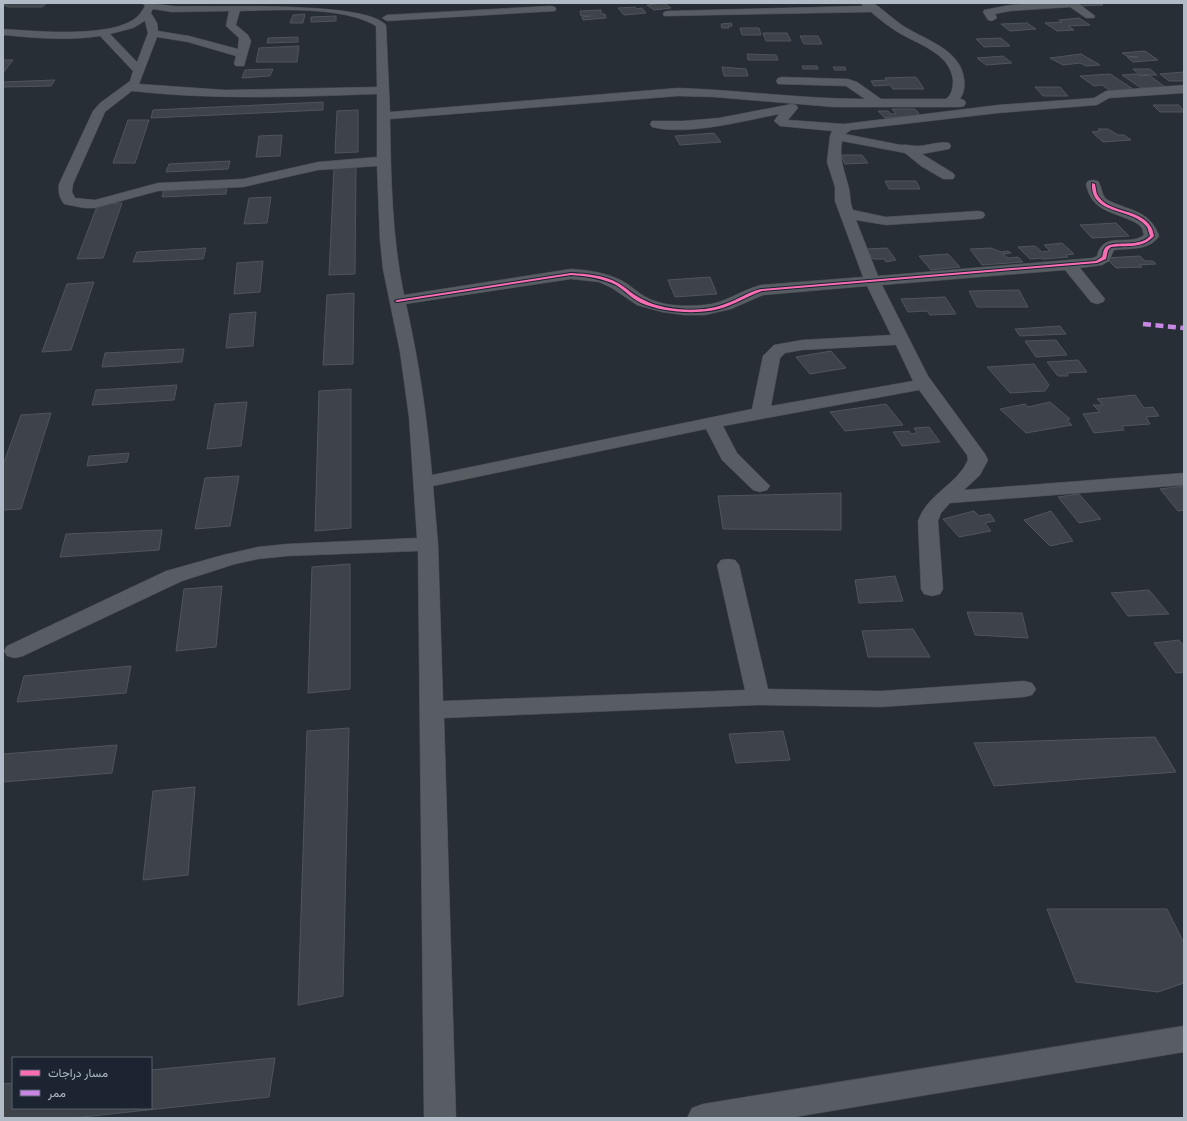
<svg xmlns="http://www.w3.org/2000/svg" width="1187" height="1121" viewBox="0 0 1187 1121" font-family="Overpass,Vazirmatn,sans-serif">
  <rect width="100%" height="100%" fill="#282e35"/>
  <path fill="#3d4349" stroke="#50555d" d="M4 3H47L42 7H9L5 6Z
    M664 3 671 8 654 10 647 5Z
    M1074 3H1100L1103 5 1079 6Z
    M635 7 637 9 642 8 646 13 624 15 618 8Z
    M601 10V14H605L606 18 583 20 582 17 591 16H581L580 11Z
    M305 14 303 23H290L293 15Z
    M336 16V21L311 22V17Z
    M1079 18 1090 25 1068 26 1074 30 1057 31 1045 23 1062 22 1059 20Z
    M731 23 732 26H728L729 28H722L721 24Z
    M1027 23 1036 29 1010 31 1001 24Z
    M740 28H759L761 35H742Z
    M763 33H787L791 41H766Z
    M800 36H818L822 44H804Z
    M298 37V42L267 43 268 38Z
    M1001 38 1010 46 984 47 976 39Z
    M299 46 297 62H256L259 48Z
    M1145 51 1158 60 1133 62 1127 57H1138L1127 56 1122 53Z
    M747 54 776 55 778 60H748Z
    M1081 54 1100 65 1086 66 1080 63 1063 65 1050 58Z
    M1003 56 1012 63 986 65 977 58Z
    M3 60H13L3 73Z
    M802 66H817L818 69H803Z
    M722 67 746 69 748 76H724Z
    M833 67H845L846 70H835Z
    M273 69 270 76 242 78 245 70Z
    M1133 69H1150L1157 75H1140Z
    M1184 72V81H1169L1160 74Z
    M1110 74 1133 89 1111 91 1102 85 1094 86 1080 76Z
    M1137 74 1140 76 1149 75 1165 87 1141 88 1122 75Z
    M916 77 924 89H893L890 85 874 86 871 81 887 80 885 78Z
    M55 80 51 86 3 87V82Z
    M1035 87H1060L1068 96H1043Z
    M323 102V110L151 118 153 110Z
    M1153 105H1179L1184 112H1160Z
    M892 109H915L920 115 885 118 878 111H888L891 114H896Z
    M358 110V152L335 153 337 111Z
    M128 120H149L135 163H113Z
    M1098 129H1108L1118 135H1124L1131 140 1103 142 1092 132 1100 131Z
    M714 133 721 142 680 145 675 136Z
    M282 135 280 156 256 157 259 136Z
    M841 155H862L868 163 845 164Z
    M230 161 228 169 166 172 169 164Z
    M356 167 355 274 329 275 334 168Z
    M885 181H916L920 189H889Z
    M227 186 226 194 162 197 164 189Z
    M271 197 267 223 244 224 249 198Z
    M122 203 103 258 77 259 98 204Z
    M1116 223 1129 236 1092 238 1080 225Z
    M1062 243 1074 254 1066 255 1068 257 1043 259 1041 258 1030 259 1018 247 1035 246 1042 252 1050 251 1044 245Z
    M206 248 203 259 133 262 137 252Z
    M887 248 896 260 886 262 884 259H873L866 249Z
    M991 248 1001 252 1008 251 1011 253 1003 254 1008 258 1018 257 1023 262 982 265 970 249Z
    M948 254 960 267 931 270 919 256Z
    M1140 256 1145 261H1153L1156 264 1139 265 1142 267 1116 268 1106 258Z
    M263 261 260 292 234 294 237 263Z
    M710 277 717 294 675 297 668 280Z
    M94 282 71 350 42 352 67 284Z
    M1019 290 1028 307H977L969 291Z
    M354 293 353 364 323 365 327 295Z
    M945 297 956 314 930 315 927 311 908 312 901 299Z
    M256 312 253 346 226 348 230 314Z
    M1060 326 1066 334 1020 336 1015 329Z
    M1056 340 1067 355 1036 357 1025 341Z
    M184 349 182 362 102 367 105 353Z
    M831 351 846 368 810 374 796 357Z
    M1078 360 1087 372 1067 373 1068 376H1058L1047 362Z
    M1034 364 1049 385 1045 391 1010 393 987 367Z
    M177 385 174 400 92 405 96 390Z
    M351 389V528L315 531 319 391Z
    M1135 395 1144 408 1153 407 1159 416 1146 417 1150 424 1122 426 1124 430 1094 433 1083 414 1100 412 1093 405H1103L1097 399Z
    M247 402 241 446 207 449 215 404Z
    M1050 402 1070 419 1067 420 1072 425 1026 433 1000 409 1025 404 1028 407Z
    M886 404 903 425 845 431 830 412Z
    M51 413 21 509 3 510V465L21 415Z
    M929 427 940 442 902 446 893 432 909 431 911 434 917 433 914 428Z
    M129 453 127 462 87 466 89 456Z
    M239 476 230 526 195 529 205 478Z
    M1184 486V510L1178 511 1160 489Z
    M841 493V530L723 529 718 496Z
    M1079 494 1101 519 1079 523 1058 497Z
    M974 511 979 516 990 514 995 521 985 523 991 531 959 537 943 519Z
    M1051 511 1073 541 1050 546 1024 520Z
    M162 530 159 550 60 557 66 534Z
    M350 564V689L308 693 312 567Z
    M895 576 903 601 859 603 855 580Z
    M222 586 216 647 176 651 184 589Z
    M1149 590 1169 614 1128 616 1111 593Z
    M967 612 1022 613 1028 638 975 635Z
    M913 629 930 657H868L862 631Z
    M1179 640 1184 646V672L1176 673 1154 643Z
    M131 666 126 693 17 702 24 676Z
    M349 728 343 996 298 1005 307 731Z
    M783 731 790 760 736 763 729 734Z
    M1155 737 1176 772 994 786 974 743Z
    M117 745 112 773 3 782V754Z
    M195 787 188 875 143 880 153 791Z
    M1047 909H1167L1184 943V983L1158 992 1076 982Z
    M275 1058 269 1097 73 1118H3V1084L13 1083V1108H151V1070Z"/>
  <g fill="none" stroke-linecap="round" stroke-linejoin="round">
    <g stroke="#464a50" stroke-width="1">
      <path id="minor" d="M142 3C152 3 162 5 172 6 212 8 363 0 386 25L390 112 678 88C740 90 803 99 865 99L846 86 778 84 776 81 778 78 782 77 848 79 857 82 881 99H946C952 94 953 88 953 80 950 52 916 44 896 31 887 25 879 19 871 12L664 16 663 14 664 12 668 11 863 6 861 3C864 3 870 2 873 3 882 8 895 21 905 27 926 40 961 50 964 79 965 87 964 93 960 99L964 100 966 103 964 106 960 107H834L714 97 678 96 390 119C391 179 392 237 404 295L571 269C586 270 602 272 616 278 627 282 634 290 644 296 660 306 685 307 704 305 724 304 741 290 761 285L863 277 835 201V187L827 162 830 136 832 131 780 126 774 121 779 114C743 121 688 136 652 127L650 124 652 121H683L719 118 792 104 796 105 798 108 788 120 844 124 998 105 1094 98 1106 91 1184 85V93L1109 98 1097 105 998 113 851 130 845 134 901 145C907 144 911 146 917 146 927 146 939 141 949 143L951 146 949 149 922 154 953 173 955 176 953 179H943L921 166 905 153 842 141C839 159 844 169 848 185 851 194 849 200 853 210L886 217 978 211 983 212 985 215 983 218 978 219 886 225 856 220 878 276 1093 258 1097 256C1103 230 1129 247 1144 235L1142 228 1138 224C1116 211 1092 214 1086 184L1088 181 1093 180 1098 181C1102 187 1101 193 1106 199 1127 211 1150 209 1159 236 1149 251 1130 248 1114 250L1109 261 1102 265 1080 268 1105 299 1103 302 1097 304 1091 302 1065 270 882 285 928 376 985 454 988 460 980 475 964 490 1184 473V485L950 503 941 513 938 521 943 589 940 594 932 596 924 594 921 589 918 521C927 494 957 485 968 460L967 455 919 390 723 426 737 453 770 486 767 490 760 492 753 490 722 460 706 429 433 486 438 544 443 701 745 690 717 565 721 560 728 559 735 560 739 565 768 689 881 691 1024 681 1032 683 1036 689 1032 695 1024 697 881 707 758 705 444 718 456 1118H424L418 551 287 556 258 559 235 564 182 581 23 656 15 658 7 656 4 651 7 646 166 571 223 555 258 547 287 544 417 538 409 417 400 352 383 269 380 240 377 166 318 170 243 187 158 191 95 208H84L64 204C59 197 58 192 59 184L93 111 100 103 126 84 130 81 133 71 100 36C68 41 35 38 3 35V29C34 31 115 39 138 16 141 13 143 9 145 6ZM153 9 172 12 229 11 226 26 239 38 238 49 189 36 158 31 157 23 151 13ZM240 11C278 10 343 6 376 26L377 87 225 90 139 84 157 37 188 42 236 56 234 64 236 66H244L251 41 248 35 236 25ZM145 21 148 33 137 62 110 34 133 28ZM132 91C214 100 295 97 377 94V157L318 162 243 179 158 183 95 200 75 198 72 192 73 184 105 112ZM571 279 599 282 612 288 637 305 662 312 684 315H705L731 309 763 295 867 286 891 335 802 340 774 345 763 356 752 409 432 475C427 416 419 362 406 304ZM896 345 913 381 771 406 780 358 785 353 802 350Z
        M1040 3H1078L1095 16 1094 18H1086L1070 7 1010 11 995 14 997 18 992 21 988 20 983 12 984 10 1010 5Z
        M551 6 555 7 556 9 555 11 387 21 382 18 387 15Z
        M1184 1026V1052L789 1118H687L692 1108 703 1104Z"/>
    </g>
    <use href="#minor" fill="#585c63" fill-rule="evenodd"/>
    <path stroke="#c787e3" stroke-width="4.5" stroke-dasharray="8 4.5" stroke-linecap="butt" d="M1143 324 1184 328"/>
    <g stroke="#1b2430" stroke-width="2">
      <path id="cycleway" d="M1092 183 1095 184C1096 188 1096 193 1098 196 1110 214 1140 208 1151 227 1153 230 1153 233 1154 236 1143 249 1126 245 1111 247L1108 250 1106 259 1097 263 762 291C750 295 739 302 728 306 704 316 664 313 641 303 631 298 624 290 616 285 602 278 586 276 571 275L397 302 395 301 397 300 571 273C587 274 604 275 618 283 627 288 634 296 644 300 664 311 703 313 725 304 737 300 748 292 761 289L1096 261 1102 257C1103 255 1103 250 1105 248 1112 239 1138 249 1150 236 1149 233 1148 229 1147 227 1133 207 1090 216 1092 183Z"/>
    </g>
    <use href="#cycleway" fill="#f96db3" fill-rule="evenodd"/>
  </g>
  <rect width="1187" height="1121" fill="none" stroke="#b1bac7" stroke-width="8"/>
  <rect x="12" y="1057" width="140" height="52" fill="#1b2430" stroke="#57606c"/>
  <rect x="20" y="1070" width="20" height="6" fill="#f96db3" stroke="#57606c"/>
  <text x="48" y="1077" font-size="12" fill="#b1bac7">مسار دراجات</text>
  <rect x="20" y="1090" width="20" height="6" fill="#c787e3" stroke="#57606c"/>
  <text x="48" y="1097" font-size="12" fill="#b1bac7">ممر</text>
</svg>
